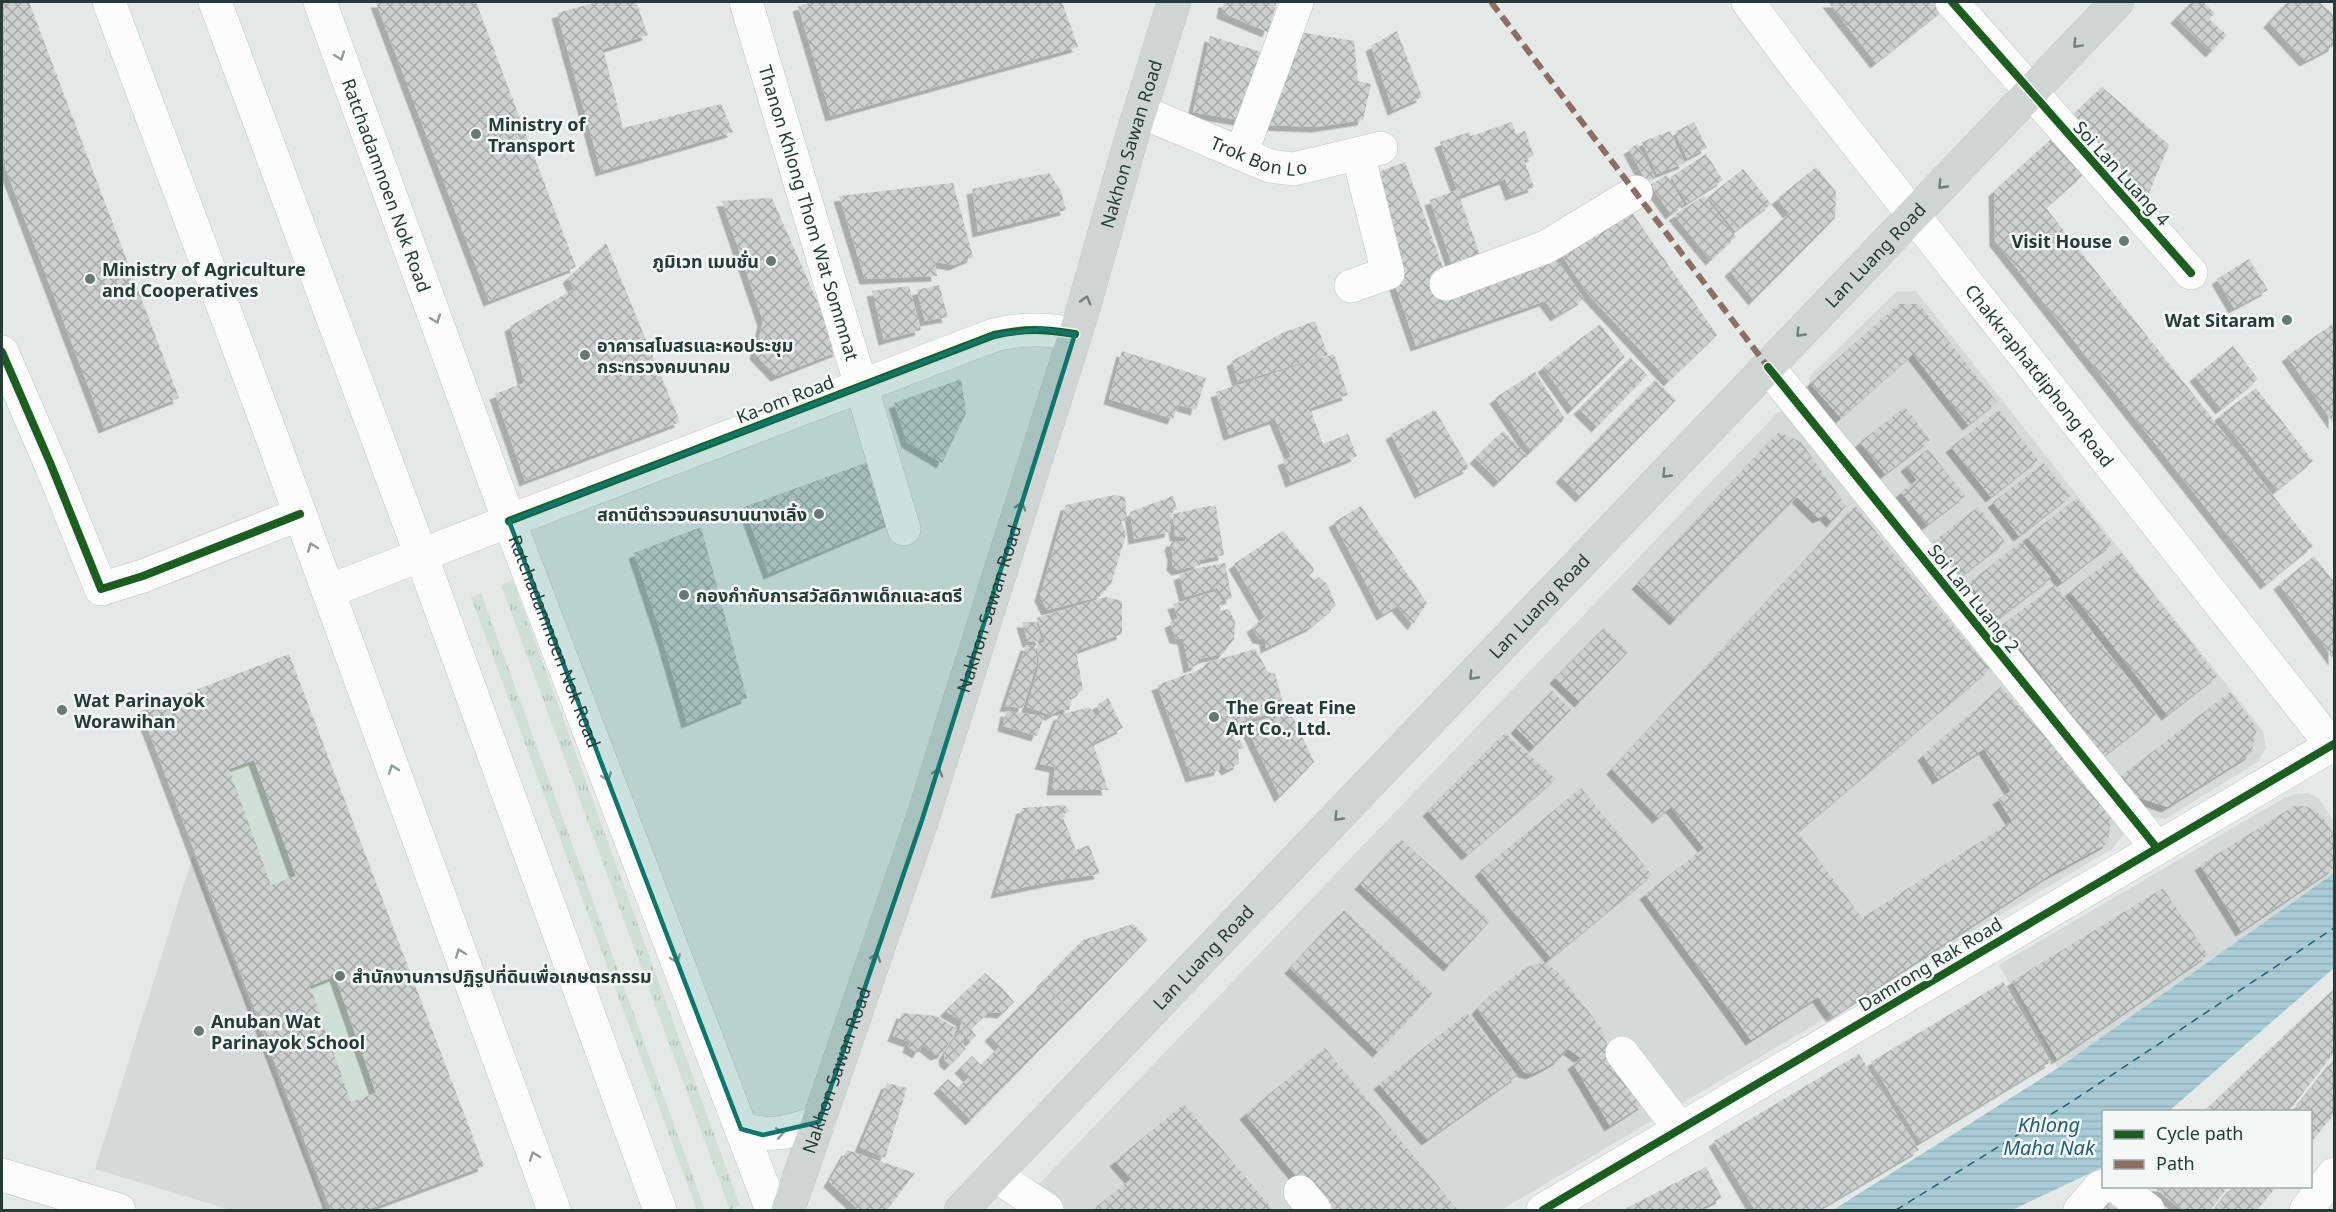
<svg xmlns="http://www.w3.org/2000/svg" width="2336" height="1212" viewBox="0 0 2336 1212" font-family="'Noto Sans','Noto Sans Thai',sans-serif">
  <defs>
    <pattern id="grass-tufts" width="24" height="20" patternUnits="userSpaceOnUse" patternTransform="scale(1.5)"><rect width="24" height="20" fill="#cfe1d6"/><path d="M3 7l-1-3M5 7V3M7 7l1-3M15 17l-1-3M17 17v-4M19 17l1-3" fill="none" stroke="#b2c2b8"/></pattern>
    <pattern id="water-rules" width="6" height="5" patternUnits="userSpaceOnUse" patternTransform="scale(1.5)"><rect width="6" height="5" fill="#a8cbd4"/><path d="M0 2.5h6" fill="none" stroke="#90afb7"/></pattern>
    <pattern id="building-cross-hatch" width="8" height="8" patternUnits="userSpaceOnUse" patternTransform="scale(1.5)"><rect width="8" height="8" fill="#ccd0cf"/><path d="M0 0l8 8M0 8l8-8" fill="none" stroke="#a5aaa9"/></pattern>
    <filter id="shadow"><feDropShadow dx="-5.5" dy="5.5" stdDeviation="0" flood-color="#0004"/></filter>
  </defs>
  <rect width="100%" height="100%" fill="#e4e9e7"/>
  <path fill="#d3dad7" d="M1897 291H1916L2263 731 2266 747 2258 762 2165 819 2144 815 1808 393 1810 376Z
    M1787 411 2119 821 2123 835 2112 849 1501 1210H1014L1778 412Z
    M2308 793 2319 799 2334 822V873L2058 1068 1999 965 2284 798 2295 794Z
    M193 855 327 1210H231L95 1169Z"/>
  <path fill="url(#grass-tufts)" d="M513 580 740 1206 730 1210 501 585Z
    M481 593 705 1210H697L471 597Z"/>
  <path fill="#cfe1d6" d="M254 760 296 876 271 885 229 769Z
    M335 976 376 1093 351 1102 310 986Z"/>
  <path fill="url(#water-rules)" d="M2334 873V968L2169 1111 2104 1112 2103 1167 2012 1210H1833L2058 1068Z"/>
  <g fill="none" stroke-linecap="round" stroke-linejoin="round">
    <path stroke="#225e73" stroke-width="1.5" stroke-dasharray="8 6" stroke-linecap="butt" d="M1896 1210 2071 1102 2334 928"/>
  </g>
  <path fill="url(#building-cross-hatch)" fill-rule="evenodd" filter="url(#shadow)" d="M2 2H29L179 398 104 428 2 159Z
    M376 2H476L576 267 489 301Z
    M597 2H636L648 35 603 49 623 128 721 104 733 132 601 171 557 13Z
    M813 2H1062L1078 47 831 116 798 6Z
    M1224 2H1277L1268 32 1222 13Z
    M1828 2H1939L1945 8 1876 63Z
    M2191 2H2203L2215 13 2209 19 2227 35 2211 52 2176 18Z
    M2287 2H2319L2334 15V46L2305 61 2269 22Z
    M1293 31 1354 41 1358 81 1371 84 1363 120 1317 127 1263 125Z
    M1397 31 1422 97 1393 110 1371 46Z
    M1210 36 1261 52 1239 120 1193 112Z
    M2102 87 2169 145 2149 193 2067 120Z
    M1512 122 1516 134 1525 131 1534 156 1524 160 1534 187 1511 195 1505 179 1459 196 1484 266 1456 276 1430 200 1457 190 1440 142 1469 132 1471 136Z
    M1694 122 1707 148 1687 158 1675 132Z
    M1670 131 1685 163 1657 174 1642 142Z
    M2052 138 2083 175 2046 208 2313 546 2266 584 1995 241 1994 191Z
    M1637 144 1655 177 1646 181 1629 149Z
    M1706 154 1723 180 1687 203 1671 177Z
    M1405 162 1446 276 1551 251 1584 299 1556 316 1545 301 1416 346 1395 285 1403 281 1379 216 1390 212 1376 173Z
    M1816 167 1836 192 1835 218 1754 300 1730 271 1789 213 1777 199Z
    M1743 169 1771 204 1735 231 1708 197Z
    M1049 173 1061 191 1066 210 978 232 972 189Z
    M1667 175 1684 204 1671 214 1650 185Z
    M953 183 973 257 954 265 935 262 937 276 865 279 839 196Z
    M1704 196 1736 237 1711 260 1674 215Z
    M772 198 839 351 776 376 755 354 763 321 722 201Z
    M1626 204 1717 335 1669 381 1589 295 1557 248Z
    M606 243 680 422 525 481 495 394 524 383 510 326 574 289 568 278Z
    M2249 259 2268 290 2234 308 2217 279Z
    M939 285 948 317 925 321 917 290Z
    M909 286 921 330 884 340 872 291Z
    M1899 304H1919L1997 402 1968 425 1913 354 1841 418 1810 383Z
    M1315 321 1328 355 1238 382 1232 361 1282 333Z
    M2334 323V424L2287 356Z
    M1600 324 1625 357 1573 409 1543 367Z
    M2233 346 2258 379 2221 409 2195 376Z
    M1122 351 1206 378 1196 410 1179 405 1173 419 1109 399Z
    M1334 354 1348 395 1310 408 1323 444 1348 434 1357 456 1291 482 1283 460 1291 457 1275 419 1229 435 1216 392Z
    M1630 358 1647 375 1597 427 1579 409Z
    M1535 372 1565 419 1531 452 1495 398Z
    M961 379 966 413 942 463 907 442 894 403Z
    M1655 380 1676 400 1581 497 1561 477Z
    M2256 388 2313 461 2277 490 2219 416Z
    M1905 407 1930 440 1885 474 1860 442Z
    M1435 410 1469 468 1420 493 1391 434Z
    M1999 410 2038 460 1991 497 1951 447Z
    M1503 431 1527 455 1499 482 1475 458Z
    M1779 432 1801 442 1846 506 1832 522 1825 515 1818 518 1797 497 1675 620 1637 584Z
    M1928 449 1965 496 1927 525 1901 492 1917 480 1906 466Z
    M868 462 873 487 882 486 895 520 769 574 744 507Z
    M2044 463 2070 496 2019 536 1993 502Z
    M1115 495 1125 497 1127 520 1121 521 1126 534 1111 584 1099 597 1047 610 1040 596 1066 505Z
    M1173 496 1177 509 1172 513 1170 532 1134 539 1130 512Z
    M2077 498 2112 544 2062 582 2027 537Z
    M1209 506 1216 507 1224 555 1199 560 1200 565 1177 570 1172 565 1173 555 1170 545 1172 541H1185V537L1175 536 1173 514Z
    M1361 506 1427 603 1413 625 1397 606 1382 615 1334 522Z
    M1855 506 1925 593 1990 669 1798 832 1862 918 2012 821 1998 799 2011 791 1984 749 1938 779 1923 755 2001 687 2065 758 2111 817 2108 843 2048 876 1832 1017 1818 997 1751 1040 1645 894 1704 848 1671 807 1658 818 1612 769Z
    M1978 507 2005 542 1959 578 1932 543Z
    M701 527 747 698 687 723 662 637 634 553Z
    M1283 531 1313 567 1314 571 1309 575 1315 580 1319 577 1327 584 1336 606 1312 626 1266 648 1265 639 1258 638 1252 627 1265 617 1234 564Z
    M2022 541 2051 578 1997 619 1969 583Z
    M2121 552 2217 676 2167 715 2070 591Z
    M2314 556 2334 582V660L2279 584Z
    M1225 563 1232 598 1226 600 1217 588 1185 597 1179 575 1194 569Z
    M2055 585 2156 715 2104 756 2002 625Z
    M1216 591 1223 602 1219 605 1221 611 1229 609 1235 622 1234 639 1223 654 1199 659 1197 665 1189 668 1183 639 1175 638 1170 623 1178 618 1173 604Z
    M1106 597 1122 601V634L1076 651 1083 690 1072 697 1069 710H1059L1051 715 1027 707 1039 665 1037 645 1045 642 1037 618Z
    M1022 622H1036L1042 640 1028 642Z
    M1604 628 1628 652 1580 702 1555 678Z
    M1026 645 1035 646 1037 663 1023 708 1005 706Z
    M1255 649 1268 672 1275 674 1285 710 1232 724 1235 741 1240 740 1244 748 1238 749 1239 764 1227 770 1220 761V770L1191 777 1157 685 1202 669 1206 663Z
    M289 654 484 1166 367 1210H331L141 711ZM254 760 296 876 271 885 229 769ZM335 976 376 1093 351 1102 310 986Z
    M1552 691 1571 710 1535 747 1516 728Z
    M2230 692 2257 728 2251 754 2167 807 2137 797 2122 775Z
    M1108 698 1123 728 1093 743 1108 790H1052L1055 767 1040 764 1059 715 1089 707 1096 716 1100 714 1097 705Z
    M1006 711 1044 716 1037 736 1003 726Z
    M1286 712 1294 719 1314 762 1280 797 1246 726Z
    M1505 733 1556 779 1467 855 1428 811Z
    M1581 788 1652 875 1551 958 1480 871Z
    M1064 805 1070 811 1062 815 1076 850 1089 845 1100 874 1059 880 996 893 1022 808Z
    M2294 806H2305L2314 810 2323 818 2334 835V868L2241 931 2200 865Z
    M1401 839 1490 921 1449 966 1360 884Z
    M2163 888 2208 955 2057 1059 2012 981Z
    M1344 910 1433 994 1378 1052 1290 968Z
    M1133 924 1148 939 1076 1014 1042 982 1083 940Z
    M1546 963 1557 971 1604 1032 1603 1037 1644 1104 1610 1126 1573 1064 1581 1058 1568 1049 1558 1060 1544 1068 1531 1074 1524 1072 1477 1009 1487 998 1523 969 1535 964Z
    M985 973 1004 990 1014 1002 1003 1013 989 1012 971 1029 976 1036 971 1041 964 1035 963 1045 966 1049 950 1065 945 1061 944 1055 959 1031 962 1021 945 1011Z
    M2003 982 2051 1062 1920 1142 1871 1062Z
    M1042 984 1074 1015 971 1120 939 1088 948 1079 958 1088 969 1077 960 1068 972 1056 981 1065 1000 1046 990 1036Z
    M2334 989V1053L2288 1112H2203Z
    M902 1013 936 1016 957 1029 943 1053 936 1055 923 1045 918 1053 908 1047 910 1042 893 1036Z
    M1467 1013 1517 1076 1427 1140 1379 1084Z
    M1325 1048 1457 1209 1455 1210H1324L1245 1114Z
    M1859 1054 1919 1150 1818 1210H1755L1714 1141Z
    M2334 1059V1114L2310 1144V1112H2293Z
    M887 1083 907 1088 885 1158 860 1147Z
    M1184 1104 1273 1210H1099L1096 1207 1131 1179 1115 1161Z
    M847 1150 915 1173 887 1210H859L829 1182Z
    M1706 1167 1722 1198 1698 1210H1623Z
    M2152 1186H2229L2210 1210H2182Z
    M2233 1186H2277L2257 1210H2214Z
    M2106 1200 2118 1210H2098Z"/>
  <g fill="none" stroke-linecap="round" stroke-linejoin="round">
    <g stroke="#c1c6c4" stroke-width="34">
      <g id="minor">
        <path id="s1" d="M746 2 904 529"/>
        <path d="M1952 2 2191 273"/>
        <path id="s2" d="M1140 111 1270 166 1294 169 1381 148"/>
        <path d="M1241 154 1297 2"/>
        <path d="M1446 284 1546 247 1636 192"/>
        <path d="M1351 286 1388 273 1358 154"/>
        <path d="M2 352 51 465 101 589 143 576 300 514"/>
        <path d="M1768 367 2157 848"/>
        <path d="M509 521 994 335C1025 328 1044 329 1075 334"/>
        <path d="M1622 1053 1680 1129"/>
        <path d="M2 1175 119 1210"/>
        <path d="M995 1175 1047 1210"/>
        <path d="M2116 1186 2148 1210"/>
        <path d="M1300 1192 1315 1210"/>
        <path d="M1543 1210 2334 744"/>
        <path d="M2080 1210 2100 1187 2104 1186"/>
        <path d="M2306 1210 2334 1174"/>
      </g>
    </g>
    <g stroke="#c0c7c5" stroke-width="34">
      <g id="secondary">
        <path d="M109 2 269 429 554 1210"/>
        <path d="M215 2 421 555 660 1210"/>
        <path id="s3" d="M320 2 509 521 772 1210"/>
        <path id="s4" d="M1748 2 1798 69 2334 748"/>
        <path d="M329 591 509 521"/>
        <path d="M741 1129C774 1138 788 1132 819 1122"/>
      </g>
    </g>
    <g stroke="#bdc5c3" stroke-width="34">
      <g id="primary">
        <path id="s5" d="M788 1210 922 820 1082 313 1130 143 1174 2"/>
        <path id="s6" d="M961 1210 2117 2"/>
      </g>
    </g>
    <use href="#minor" stroke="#fbfcfb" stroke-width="33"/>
    <use href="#secondary" stroke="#fbfcfb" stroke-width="33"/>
    <use href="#primary" stroke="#ced5d3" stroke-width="33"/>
    <path stroke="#8d6e63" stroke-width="6" stroke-dasharray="12 6" stroke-linecap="butt" d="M1491 2 1768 367"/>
    <g stroke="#f3f8f6" stroke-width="11">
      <path id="cycleway" d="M1952 2 2191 273
        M2 352 51 465 101 589 143 576 300 514
        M1768 367 2157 848
        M509 521 994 335C1025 328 1044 329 1075 334
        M1543 1210 2334 744"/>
    </g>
    <use href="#cycleway" stroke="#1b5e20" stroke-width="8"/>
  </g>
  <defs><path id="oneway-chevron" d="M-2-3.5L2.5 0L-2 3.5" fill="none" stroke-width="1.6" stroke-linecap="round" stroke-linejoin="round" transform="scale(1.5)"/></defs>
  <g stroke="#70807d">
    <use href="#oneway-chevron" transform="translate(2077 44) rotate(133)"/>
    <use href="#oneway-chevron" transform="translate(1942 185) rotate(134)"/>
    <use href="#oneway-chevron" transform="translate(1086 300) rotate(-74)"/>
    <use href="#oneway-chevron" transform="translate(1800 333) rotate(134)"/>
    <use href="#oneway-chevron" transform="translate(1666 474) rotate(134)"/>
    <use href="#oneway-chevron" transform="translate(1021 506) rotate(-73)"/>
    <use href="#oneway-chevron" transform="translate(1473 676) rotate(134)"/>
    <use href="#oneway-chevron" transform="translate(938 772) rotate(-73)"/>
    <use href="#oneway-chevron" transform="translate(1338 817) rotate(134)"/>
    <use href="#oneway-chevron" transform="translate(876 957) rotate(-71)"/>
  </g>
  <g stroke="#909c99">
    <use href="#oneway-chevron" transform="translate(340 56) rotate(70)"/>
    <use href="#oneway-chevron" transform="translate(436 319) rotate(70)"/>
    <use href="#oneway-chevron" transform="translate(312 547) rotate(-110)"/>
    <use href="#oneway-chevron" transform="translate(393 769) rotate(-110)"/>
    <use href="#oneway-chevron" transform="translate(607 777) rotate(69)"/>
    <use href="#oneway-chevron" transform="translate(460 953) rotate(-110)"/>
    <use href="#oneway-chevron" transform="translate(676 959) rotate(69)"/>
    <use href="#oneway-chevron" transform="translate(780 1133) rotate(-10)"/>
    <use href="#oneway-chevron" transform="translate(534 1156) rotate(-110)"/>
  </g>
  <path fill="#0f766e" fill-opacity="0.2" stroke="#0f766e" stroke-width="4.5" stroke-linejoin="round" d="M1041 329 1075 334 922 820 819 1122 763 1135 741 1129 509 521 994 335Z"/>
  <g fill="#677875" stroke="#f3f8f6" stroke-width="2">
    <circle cx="476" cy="134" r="6"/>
    <circle cx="2124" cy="241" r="6"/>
    <circle cx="771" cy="261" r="6"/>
    <circle cx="90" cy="279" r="6"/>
    <circle cx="2287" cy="320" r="6"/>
    <circle cx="585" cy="355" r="6"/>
    <circle cx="819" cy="514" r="6"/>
    <circle cx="684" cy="595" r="6"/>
    <circle cx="62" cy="710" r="6"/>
    <circle cx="1214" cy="717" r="6"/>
    <circle cx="340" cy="976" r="6"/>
    <circle cx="199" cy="1031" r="6"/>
  </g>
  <g text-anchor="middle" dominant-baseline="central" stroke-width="5" stroke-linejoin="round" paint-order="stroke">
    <g font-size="18" font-weight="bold" fill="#243b37" stroke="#f3f8f6" text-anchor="start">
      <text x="488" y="124">Ministry of<tspan x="488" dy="21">Transport</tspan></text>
      <text x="2112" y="241" text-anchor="end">Visit House</text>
      <text x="759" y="261" text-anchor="end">ภูมิเวท เมนชั่น</text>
      <text x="102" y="269">Ministry of Agriculture<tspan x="102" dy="21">and Cooperatives</tspan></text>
      <text x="2275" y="320" text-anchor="end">Wat Sitaram</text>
      <text x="597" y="345">อาคารสโมสรและหอประชุม<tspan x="597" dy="21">กระทรวงคมนาคม</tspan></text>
      <text x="807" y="514" text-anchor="end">สถานีตำรวจนครบานนางเลิ้ง</text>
      <text x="696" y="595">กองกำกับการสวัสดิภาพเด็กและสตรี</text>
      <text x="74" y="700">Wat Parinayok<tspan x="74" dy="21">Worawihan</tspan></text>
      <text x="1226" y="707">The Great Fine<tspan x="1226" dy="21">Art Co., Ltd.</tspan></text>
      <text x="352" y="976">สำนักงานการปฏิรูปที่ดินเพื่อเกษตรกรรม</text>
      <text x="211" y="1021">Anuban Wat<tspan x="211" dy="21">Parinayok School</tspan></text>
    </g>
    <g font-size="18" fill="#243b37" stroke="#f3f8f6">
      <text stroke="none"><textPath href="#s5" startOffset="1120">Nakhon Sawan Road</textPath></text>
      <text stroke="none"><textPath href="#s2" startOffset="128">Trok Bon Lo</textPath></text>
      <text transform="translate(2122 173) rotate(48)">Soi Lan Luang 4</text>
      <text stroke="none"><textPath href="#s3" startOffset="195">Ratchadamnoen Nok Road</textPath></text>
      <text stroke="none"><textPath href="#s1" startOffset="220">Thanon Khlong Thom Wat Sommnat</textPath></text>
      <text stroke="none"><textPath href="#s6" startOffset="1322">Lan Luang Road</textPath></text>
      <text stroke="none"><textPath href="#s4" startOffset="474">Chakkraphatdiphong Road</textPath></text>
      <text transform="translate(785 399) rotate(-21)">Ka-om Road</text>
      <text transform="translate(1974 598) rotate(51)">Soi Lan Luang 2</text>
      <text stroke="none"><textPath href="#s6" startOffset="836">Lan Luang Road</textPath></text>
      <text stroke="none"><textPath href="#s5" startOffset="634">Nakhon Sawan Road</textPath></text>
      <text stroke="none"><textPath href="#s3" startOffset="681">Ratchadamnoen Nok Road</textPath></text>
      <text stroke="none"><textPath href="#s6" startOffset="350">Lan Luang Road</textPath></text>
      <text transform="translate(1930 964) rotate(-31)">Damrong Rak Road</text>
      <text stroke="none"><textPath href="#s5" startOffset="148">Nakhon Sawan Road</textPath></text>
    </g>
    <g font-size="20" font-style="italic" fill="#225e73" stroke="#f3f8f6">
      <text x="2049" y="1124">Khlong<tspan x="2049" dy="23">Maha Nak</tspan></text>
    </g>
  </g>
  <rect width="2336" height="1212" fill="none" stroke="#243b37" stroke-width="6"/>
  <rect x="2102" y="1110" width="210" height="78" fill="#f3f8f6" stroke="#a0acaa" stroke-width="1.5"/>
  <rect x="2114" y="1130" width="30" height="9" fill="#1b5e20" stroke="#a0acaa" stroke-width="1.5"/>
  <text x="2156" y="1140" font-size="18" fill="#243b37">Cycle path</text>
  <rect x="2114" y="1160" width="30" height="9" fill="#8d6e63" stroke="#a0acaa" stroke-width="1.5"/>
  <text x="2156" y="1170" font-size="18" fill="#243b37">Path</text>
</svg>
